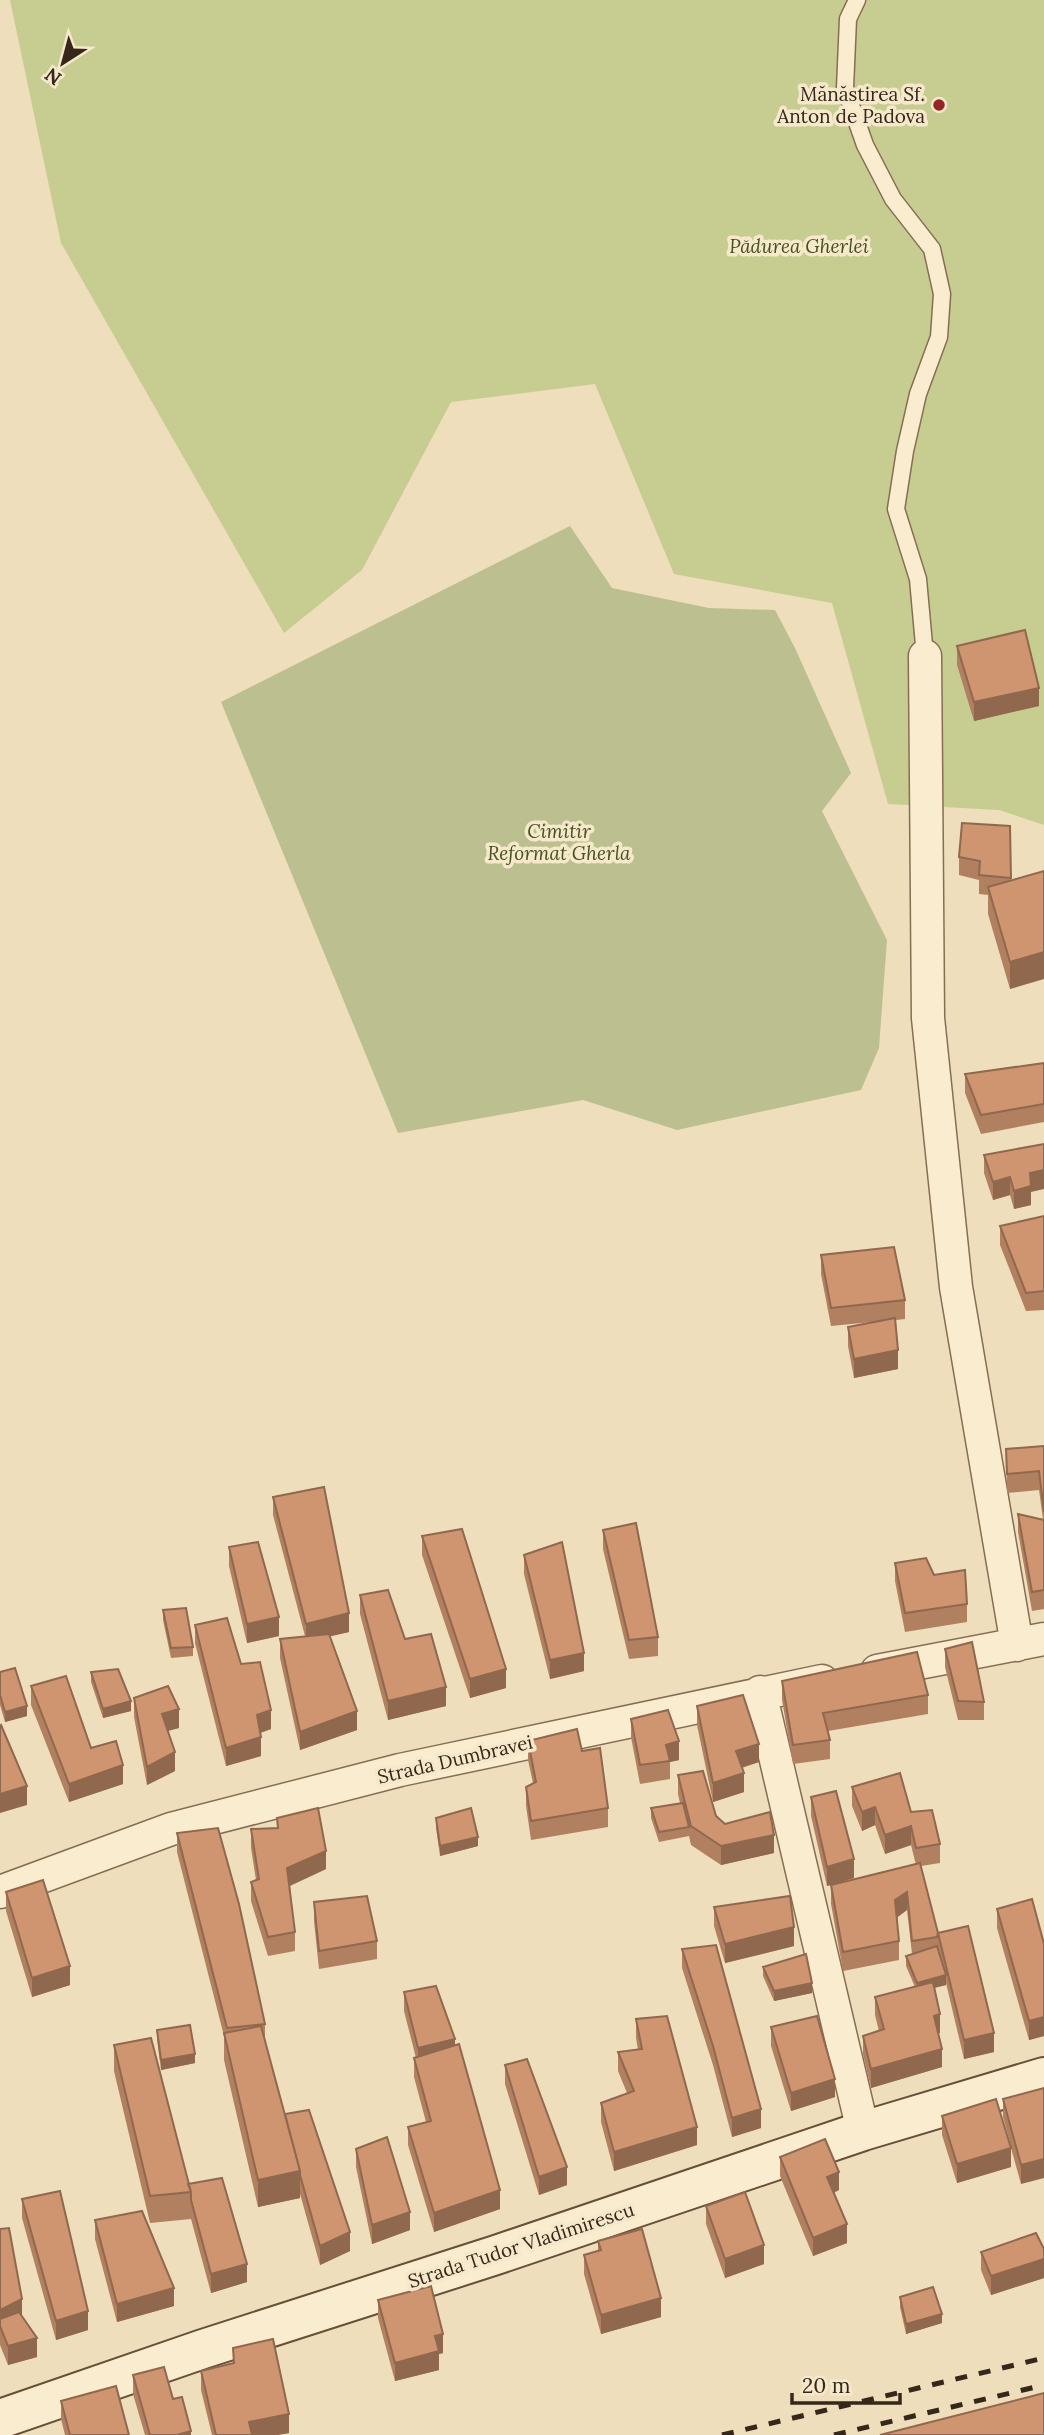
<svg xmlns="http://www.w3.org/2000/svg" width="1044" height="2435" viewBox="0 0 1044 2435" font-family="Lora,serif">
  <rect width="100%" height="100%" fill="#eedebc"/>
  <path fill="#c7cc90" d="M10 0H1044V825L999 810 888 804 832 603 674 574 595 384 451 402 362 570 284 633 61 243Z"/>
  <path fill="#bcc090" d="M570 526 612 588 709 608 775 610 795 648 851 773 822 811 887 940 879 1048 861 1090 677 1130 583 1100 398 1133 221 702Z"/>
  <g fill="none" stroke-linecap="round" stroke-linejoin="round">
    <g stroke="#866e55" stroke-width="19">
      <path id="lane" d="M857 0 848 19 845 88 865 145 893 199 932 249 942 294 939 337 918 394 905 451 896 509 918 579 925 656"/>
    </g>
    <g stroke="#866e55" stroke-width="35">
      <path id="street" d="M925 656 928 1018 956 1287 1017 1645
        M877 1671 1044 1639
        M760 1692 863 2131
        M0 1892 171 1829 400 1770 822 1681"/>
    </g>
    <g stroke="#674f39" stroke-width="42">
      <path id="secondary" d="M0 2419 203 2349 496 2255 863 2131 1044 2077"/>
    </g>
    <use href="#lane" stroke="#f9eccf" stroke-width="16"/>
    <use href="#street" stroke="#f9eccf" stroke-width="32"/>
    <use href="#secondary" stroke="#f9eccf" stroke-width="38"/>
    <path stroke="#35271a" stroke-width="5" stroke-dasharray="12 12" stroke-linecap="butt" d="M722 2435 1044 2358
      M834 2435 1044 2385"/>
  </g>
  <path fill="#b18060" d="M957 646 1039 706 974 721 957 665Z
    M1010 826 1011 880 1010 989 988 914V895L979 894V880L959 875V857Z
    M1044 1063V1122L981 1134 965 1093V1074Z
    M984 1155 1031 1192V1205L1014 1209 1010 1195 993 1200 984 1173Z
    M1044 1216V1310L1026 1311 1000 1245V1226Z
    M821 1255 905 1300V1319L896 1320 898 1369 854 1378 848 1346V1327L872 1322 831 1326 821 1274Z
    M1044 1446V1609L1032 1611 1018 1532V1514L1043 1519 1039 1490 1007 1493 1006 1449Z
    M273 1497 349 1632 330 1636 357 1730 300 1750 280 1658V1639L305 1636 273 1515Z
    M603 1530 658 1637V1656L629 1659 603 1549Z
    M422 1536 506 1688 470 1698 422 1555Z
    M229 1547 279 1636 247 1643 229 1566Z
    M524 1555 584 1671 550 1679 524 1574Z
    M895 1563 967 1604V1622L905 1632 895 1581Z
    M360 1595 405 1639 446 1706 388 1720 360 1614Z
    M163 1610 193 1647V1656L171 1658 163 1620Z
    M195 1625 241 1664 271 1729 260 1733 261 1756 226 1766 195 1643Z
    M945 1649 984 1702V1720H958L945 1667Z
    M0 1672 27 1716 5 1722 0 1705Z
    M91 1672 131 1711 103 1718 91 1682Z
    M782 1681 928 1695V1714L828 1731 830 1740V1759L793 1764 782 1700Z
    M31 1686 123 1784 69 1802 31 1705Z
    M134 1698 179 1728 168 1731 175 1771 147 1785 134 1717Z
    M697 1706 759 1762 742 1768 744 1792 713 1802 697 1725Z
    M631 1719 679 1760 670 1762V1779L640 1784 631 1737Z
    M528 1741 582 1751 608 1808V1827L531 1840 526 1806V1787L533 1783 528 1760Z
    M678 1775 725 1824 774 1853 721 1865 691 1845 689 1836 659 1842 651 1818V1808L680 1803 678 1794Z
    M852 1787 911 1812 940 1844V1863L921 1866 938 1933 994 2052 964 2059 946 1983V1985L934 1988 940 2033H938L942 2067 871 2088 863 2054V2036L879 2031 875 2015V1997L915 1987 906 1966V1956L912 1954 907 1910 897 1917 899 1941V1960L843 1971 831 1904V1885L916 1865 911 1845 885 1854 875 1825 862 1831 852 1806Z
    M811 1797 854 1878 827 1886 811 1816Z
    M277 1818 326 1869 290 1886 295 1932V1951L268 1956 251 1901V1882L256 1880 251 1848V1829L277 1828Z
    M436 1818 478 1846 440 1856 436 1828Z
    M177 1833 265 2024V2040L285 2114 350 2251 320 2265 300 2194V2198L258 2207 224 2060V2036L177 1852Z
    M6 1892 70 1985 32 1997 6 1911Z
    M314 1902 377 1941V1959L319 1969 314 1921Z
    M714 1907 794 1946 725 1963 714 1926Z
    M997 1909 1044 1944V2036L1029 2040 997 1928Z
    M682 1949 761 2128 732 2137 713 2065 682 1968Z
    M763 1967 812 1993 774 2001 763 1976Z
    M404 1992 455 2045 500 2209 434 2232 408 2145V2127L426 2122 414 2077V2058H416L404 2011Z
    M636 2019 697 2145 614 2171 601 2122V2103L627 2093 618 2071V2052L638 2050 636 2038Z
    M771 2027 835 2097 791 2111 771 2046Z
    M157 2030 195 2063 161 2070 157 2039Z
    M114 2045 188 2184 247 2282 211 2293 191 2219 150 2223 114 2071Z
    M505 2065 567 2185 539 2195 505 2084Z
    M1044 2088 1021 2184 1011 2148V2167L957 2183 942 2135V2116L1011 2146 1003 2117V2099Z
    M356 2149 410 2230 372 2244 356 2167Z
    M780 2157 839 2190 834 2193 847 2243 813 2256 780 2176Z
    M22 2199 88 2330 56 2340 22 2218Z
    M706 2206 764 2264 725 2278 706 2224Z
    M95 2220 174 2306 117 2322 95 2239Z
    M0 2229 22 2316 37 2357 8 2365 0 2345Z
    M598 2241 661 2317 601 2334 584 2274V2255L598 2251Z
    M1044 2249V2278L991 2295 981 2270V2252Z
    M900 2297 942 2323 906 2334 900 2307Z
    M378 2300 443 2353 439 2354V2370L395 2381 378 2318Z
    M233 2348 289 2433 277 2435H212L201 2390V2371L233 2363Z
    M133 2375 173 2399 191 2435H145L133 2394Z
    M61 2401 129 2435H65L61 2419Z"/>
  <path fill="#90684e" d="M1039 688V706L974 721V702Z
    M1044 952V979L1010 989V962Z
    M1044 1170V1189L1031 1192V1205L1014 1209V1191L1030 1173Z
    M1010 1177V1195L993 1200V1182Z
    M898 1350V1369L854 1378V1359Z
    M349 1613V1632L306 1642V1624Z
    M279 1617V1636L247 1643V1624Z
    M584 1653V1671L550 1679V1660Z
    M506 1669V1688L470 1698V1679Z
    M446 1687V1706L388 1720V1701Z
    M131 1701V1711L103 1718V1709Z
    M27 1706V1716L5 1722V1712Z
    M179 1709V1728L162 1732V1714Z
    M271 1710V1729L257 1734V1715Z
    M357 1711V1730L300 1750V1732Z
    M261 1737V1756L226 1766V1748Z
    M679 1741V1760L670 1762 666 1745Z
    M759 1744V1762L736 1769V1751Z
    M175 1752V1771L147 1785V1767Z
    M123 1765V1784L69 1802V1784Z
    M744 1773V1792L713 1802V1783Z
    M27 1786V1805L0 1813V1794Z
    M875 1807V1825L862 1831V1812Z
    M911 1826V1845L885 1854V1835Z
    M774 1835V1853L721 1865V1846Z
    M478 1837V1846L440 1856V1846Z
    M326 1851V1869L287 1887V1868Z
    M854 1859V1878L827 1886V1867Z
    M907 1892V1910L895 1919V1900Z
    M794 1927V1946L725 1963V1944Z
    M70 1966V1985L32 1997V1978Z
    M946 1975V1985L917 1992V1983Z
    M812 1983V1993L774 2001V1991Z
    M940 2014V2033L934 2034V2016Z
    M1044 2017V2036L1029 2040V2021Z
    M994 2033V2052L964 2059V2040Z
    M455 2039V2058L418 2066V2048Z
    M942 2049V2067L871 2088V2069Z
    M195 2054V2063L161 2070V2060Z
    M835 2079V2097L791 2111V2093Z
    M761 2109V2128L732 2137V2118Z
    M697 2127V2145L614 2171V2152Z
    M1011 2148V2167L957 2183V2164Z
    M1044 2159V2178L1021 2184V2165Z
    M567 2167V2185L539 2195V2177Z
    M300 2171V2198L258 2207V2180Z
    M839 2172V2190L827 2195V2177Z
    M500 2190V2209L434 2232V2213Z
    M410 2212V2230L372 2244V2225Z
    M847 2224V2243L813 2256V2238Z
    M350 2232V2251L320 2265V2246Z
    M764 2245V2264L725 2278V2259Z
    M1044 2259V2278L991 2295V2276Z
    M247 2264V2282L211 2293V2274Z
    M174 2288V2306L117 2322V2304Z
    M661 2298V2317L601 2334V2315Z
    M22 2299V2318L0 2326V2310Z
    M88 2311V2330L56 2340V2321Z
    M942 2314V2323L906 2334V2324Z
    M443 2334V2353L439 2354V2370L395 2381V2363L435 2336Z
    M37 2338V2357L8 2365V2346Z
    M289 2414V2433L277 2435H249V2422Z
    M191 2431V2435H177Z"/>
  <path fill="#ce9570" stroke="#90684e" stroke-width="2" d="M1025 630 1039 688 974 702 957 646Z
    M962 823 1010 826 1011 878 979 875 980 861 959 857Z
    M1044 871V952L1010 962 988 887Z
    M1044 1063V1104L981 1115 965 1074Z
    M1044 1144V1170L1030 1173 1031 1186 1014 1191 1010 1177 993 1182 984 1155Z
    M1044 1216V1291L1026 1293 1000 1226Z
    M894 1247 905 1300 831 1308 821 1255Z
    M895 1318 898 1350 854 1359 848 1327Z
    M1044 1446V1512L1039 1471 1007 1474 1006 1449Z
    M324 1487 349 1613 306 1624 273 1497Z
    M1018 1514 1044 1520V1590L1032 1592Z
    M636 1523 658 1637 629 1640 603 1530Z
    M462 1529 506 1669 470 1679 422 1536Z
    M258 1542 279 1617 247 1624 229 1547Z
    M562 1542 584 1653 550 1660 524 1555Z
    M926 1558 934 1575 965 1570 967 1604 905 1613 895 1563Z
    M388 1590 405 1639 431 1634 446 1687 388 1701 360 1595Z
    M186 1608 193 1647 171 1648 163 1610Z
    M227 1618 241 1664 260 1662 271 1710 257 1715 261 1737 226 1748 195 1625Z
    M329 1634 357 1711 300 1732 280 1639Z
    M972 1642 984 1702 958 1701 945 1649Z
    M917 1652 928 1695 823 1713 830 1740 793 1745 782 1681Z
    M15 1668 27 1706 5 1712 0 1695V1672Z
    M118 1669 131 1701 103 1709 91 1672Z
    M66 1676 91 1748 116 1741 123 1765 69 1784 31 1686Z
    M168 1686 179 1709 162 1714 175 1752 147 1767 134 1698Z
    M743 1695 759 1744 736 1751 744 1773 713 1783 697 1706Z
    M668 1710 679 1741 666 1745 670 1761 640 1765 631 1719Z
    M1 1725 27 1786 0 1794V1726Z
    M577 1729 582 1751 600 1748 608 1808 531 1821 526 1787 536 1782 528 1741Z
    M703 1771 716 1816 725 1824 770 1812 774 1835 721 1846 691 1826 678 1775Z
    M900 1773 911 1812 932 1810 940 1844 916 1848 911 1826 885 1835 875 1807 862 1812 852 1787Z
    M836 1791 854 1859 827 1867 811 1797Z
    M683 1803 689 1827 659 1832 651 1808Z
    M318 1808 326 1851 287 1868 295 1932 268 1937 251 1882 259 1879 251 1829 278 1828 277 1818Z
    M471 1808 478 1837 440 1846 436 1818Z
    M218 1828 239 1904 265 2024 227 2028 177 1833Z
    M920 1863 938 1933 968 1926 994 2033 964 2040 938 1933 937 1937 912 1941 907 1892 895 1900 899 1941 843 1952 831 1885Z
    M43 1880 70 1966 32 1978 6 1892Z
    M367 1896 377 1941 319 1951 314 1902Z
    M790 1896 794 1927 725 1944 714 1907Z
    M1032 1899 1044 1944V2017L1029 2021 997 1909Z
    M716 1945 761 2109 732 2118 713 2046 682 1949Z
    M937 1946 946 1975 917 1983 906 1956Z
    M806 1954 812 1983 774 1991 763 1967Z
    M933 1982 940 2014 934 2016 942 2049 871 2069 863 2036 884 2029 875 1997Z
    M436 1986 455 2039 418 2048 404 1992Z
    M667 2016 697 2127 614 2152 601 2103 634 2091 618 2052 642 2049 636 2019Z
    M817 2016 835 2079 791 2093 771 2027Z
    M190 2025 195 2054 161 2060 157 2030Z
    M261 2026 300 2171 258 2180 224 2033Z
    M151 2038 191 2192 150 2196 114 2045Z
    M459 2044 500 2190 434 2213 408 2127 431 2121 414 2058Z
    M527 2059 567 2167 539 2177 505 2065Z
    M1044 2088V2159L1021 2165 1003 2099Z
    M996 2099 1011 2148 957 2164 942 2116Z
    M309 2110 350 2232 320 2246 300 2175V2171L285 2114Z
    M387 2137 410 2212 372 2225 356 2149Z
    M825 2139 839 2172 827 2177 847 2224 813 2238 780 2157Z
    M222 2178 247 2264 211 2274 191 2200V2192L188 2184Z
    M60 2191 88 2311 56 2321 22 2199Z
    M745 2192 764 2245 725 2259 706 2206Z
    M142 2211 174 2288 117 2304 95 2220Z
    M9 2228 22 2299 0 2310V2229Z
    M642 2229 661 2298 601 2315 584 2255 601 2250 598 2241Z
    M1036 2233 1044 2249V2259L991 2276 981 2252Z
    M431 2286 443 2334 435 2336 439 2351 395 2363 378 2300Z
    M933 2287 942 2314 906 2324 900 2297Z
    M19 2312 37 2338 8 2346 0 2326V2319Z
    M273 2339 289 2414 249 2422 252 2435H216L201 2371 234 2363 233 2348Z
    M164 2367 173 2399 182 2397 191 2431 177 2435H150L133 2375Z
    M116 2386 129 2435H70L61 2401Z
    M1044 2393V2435H880Z"/>
  <circle fill="#962427" stroke="#f6e9cb" stroke-width="2.5" cx="939" cy="105" r="7"/>
  <g text-anchor="middle" dominant-baseline="central" stroke-width="7" stroke-linejoin="round" paint-order="stroke">
    <g font-size="19" fill="#35271a" stroke="#f6e9cb" text-anchor="end">
      <text x="925" y="94">Mănăstirea Sf.<tspan x="925" dy="22">Anton de Padova</tspan></text>
    </g>
    <g font-size="19" font-style="italic" fill="#465220" stroke="#f6e9cb">
      <text x="799" y="246">Pădurea Gherlei</text>
      <text x="559" y="831">Cimitir<tspan x="559" dy="22">Reformat Gherla</tspan></text>
    </g>
    <g font-size="19" fill="#35271a" stroke="#f6e9cb">
      <text transform="translate(455 1759) rotate(-13)">Strada Dumbravei</text>
      <text transform="translate(521 2245) rotate(-18)">Strada Tudor Vladimirescu</text>
    </g>
  </g>
  <g transform="translate(63 63) rotate(216)" stroke="#f6e9cb" stroke-width="5" paint-order="stroke">
  <path d="M0-5L12 26L0 18L-12 26Z" fill="#35271a"/>
  <text y="-10" font-size="19" font-weight="bold" text-anchor="middle" fill="#35271a">N</text>
  </g>
  <path d="M792 2393v10h108v-10" fill="none" stroke="#35271a" stroke-width="3.5"/>
  <text x="802" y="2393" font-size="21" fill="#35271a" stroke="#f6e9cb" stroke-width="5" paint-order="stroke">20 m</text>
</svg>
